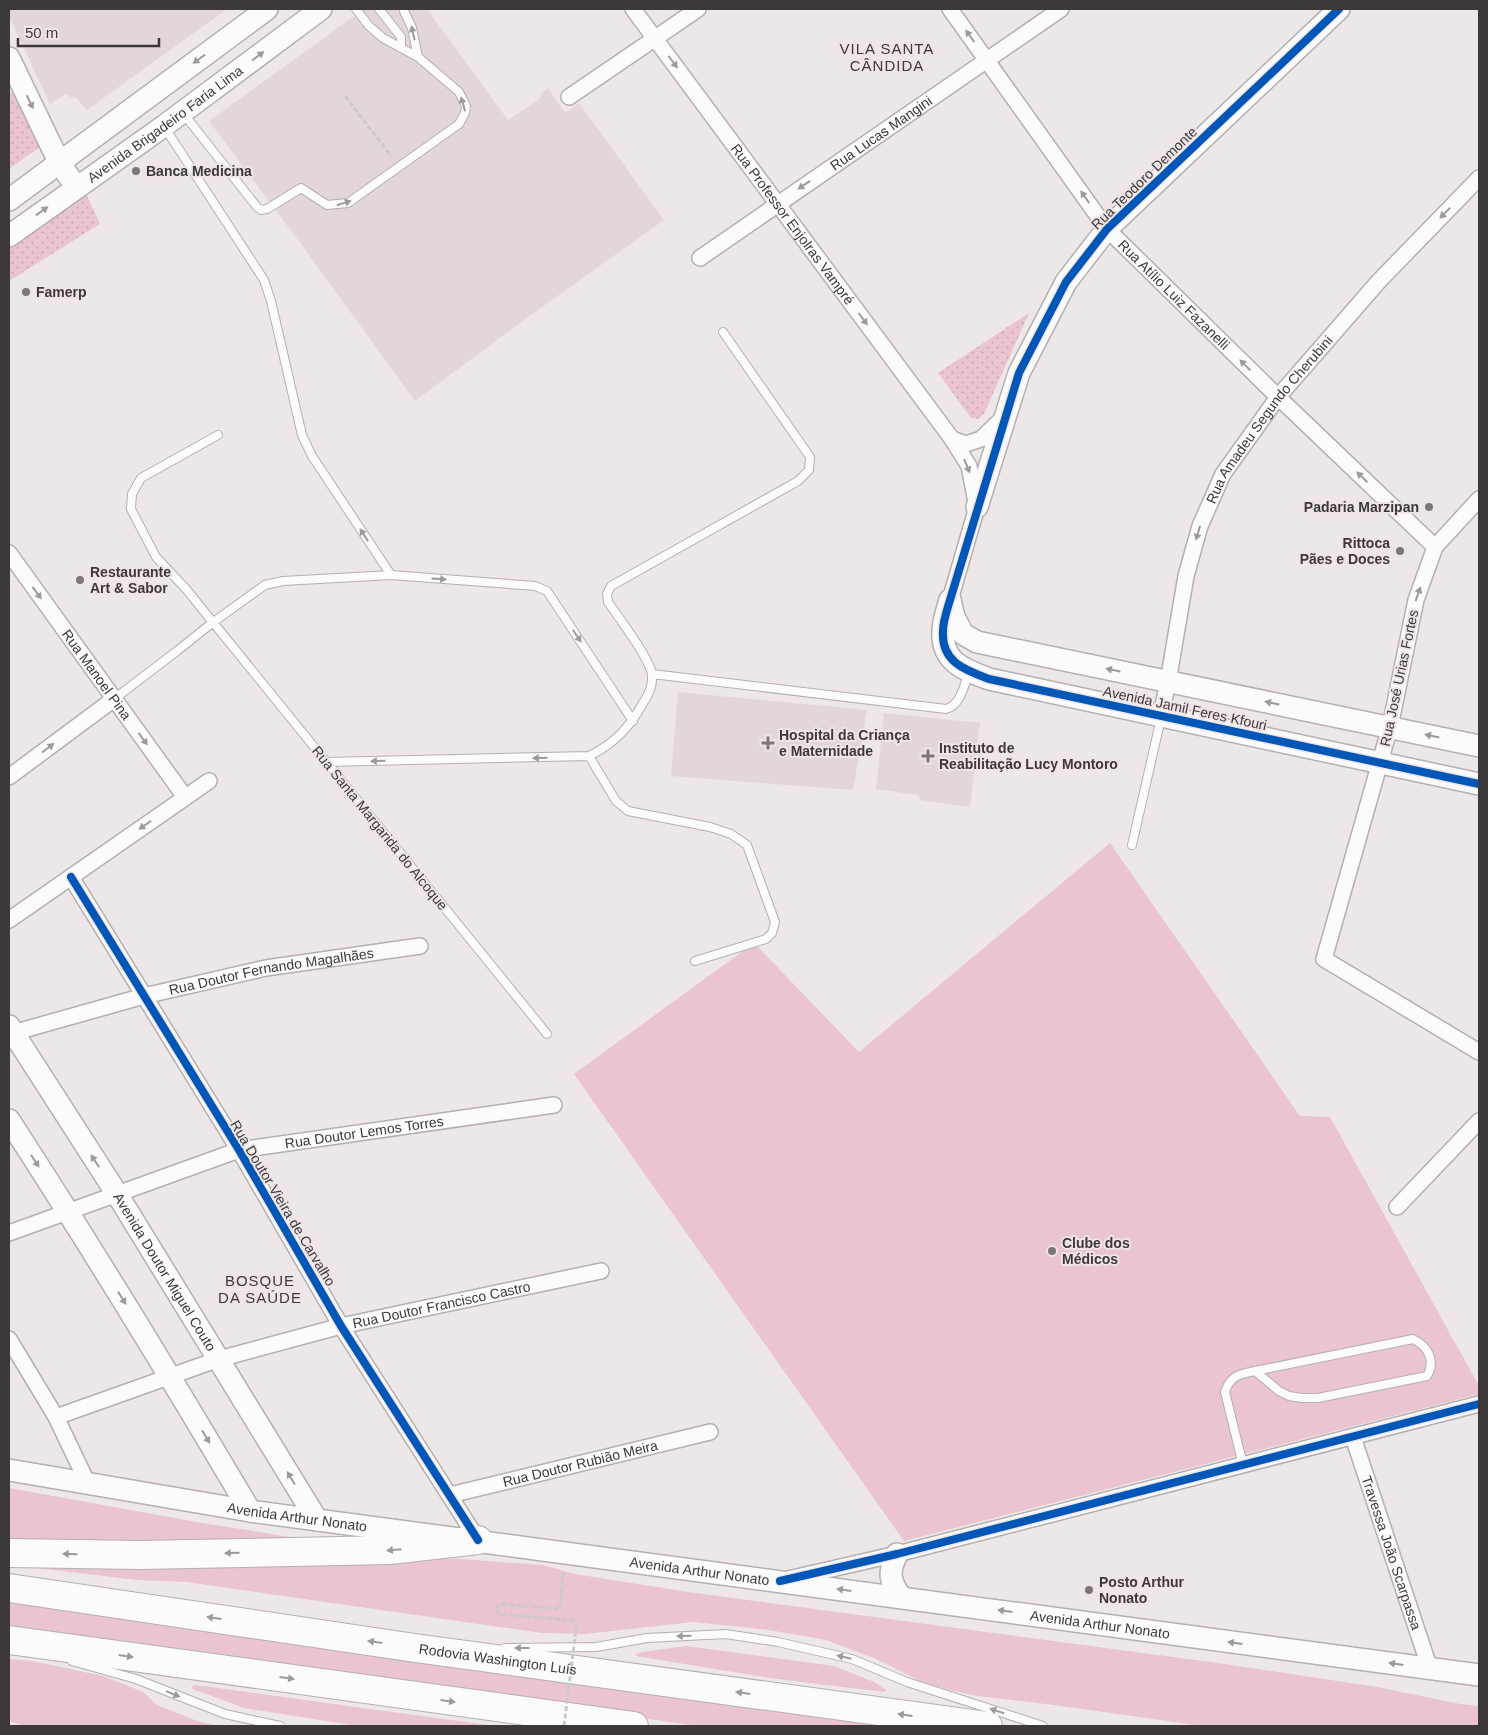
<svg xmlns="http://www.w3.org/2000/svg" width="1488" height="1735" viewBox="0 0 1488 1735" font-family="Helvetica,sans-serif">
  <defs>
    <pattern id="park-dots" width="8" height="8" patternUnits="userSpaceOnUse" patternTransform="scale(1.25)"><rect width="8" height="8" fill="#eac4ce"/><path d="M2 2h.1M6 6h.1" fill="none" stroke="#caa9b2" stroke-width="1.8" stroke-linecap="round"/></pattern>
  </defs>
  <rect width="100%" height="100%" fill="#ede7e8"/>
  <path fill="#e3d6d9" d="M9 9H227L87 110 75 97 72 98 66 94 50 104 9 16Z
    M364 9H427L508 120 541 98 540 94 548 88 565 113 579 103 664 220 517 325 415 401 298 240 209 121Z
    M678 692 867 710 853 790 671 776Z
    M884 713 980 723 970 807 921 800 918 795 876 789Z"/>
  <path fill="#eac4ce" d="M1110 843 1300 1116 1330 1117 1479 1386V1394L904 1541 574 1074 754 943 859 1052Z
    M9 1488 191 1521 314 1541 9 1543Z
    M461 1559 542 1565 575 1574 688 1592 1218 1663 1377 1687 1460 1704 1479 1706V1726H1203L1054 1705 977 1696 950 1690 922 1682 874 1658 826 1640 769 1630 693 1622 585 1634 542 1633 187 1582 137 1580 12 1565 41 1561Z
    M9 1601 518 1673 756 1709 895 1726H698L9 1627Z
    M686 1646 834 1666 874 1682 886 1690 884 1692 770 1678 636 1656V1654L642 1652Z
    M9 1659 32 1661 103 1676 143 1692 157 1705 197 1721 219 1726H24L9 1721Z
    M196 1685 495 1726H357L244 1708 193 1689 192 1686Z"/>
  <path fill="url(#park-dots)" d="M9 92 17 94 41 146 9 169Z
    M85 192 100 224 9 281V247Z
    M1029 313 984 414 978 419 971 418 938 373Z"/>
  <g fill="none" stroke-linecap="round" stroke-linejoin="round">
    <g stroke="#b4afb0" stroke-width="10">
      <path id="lane" d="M379 9 401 37V48
        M404 11 412 28 418 57
        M183 113 257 207 261 210 267 209 301 188 327 205 348 203 459 124 465 113 466 106 459 92 418 57 383 38 369 26 356 9
        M165 128 264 280 271 301 302 435 312 456 391 575
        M218 435 141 478 132 494 131 509 156 557 186 589 547 1034
        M652 674 946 709C961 705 964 685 969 672
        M114 699 177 651 212 623 265 585 283 581 391 575 535 586 547 591 633 721
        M589 756 616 801 628 811 710 827 731 834 747 845 775 922 772 933 766 939 695 961
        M325 762 589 756C614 744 630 727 643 703 649 694 653 686 652 674 649 657 619 618 608 602L607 594 611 586 798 481 809 470 810 457 723 332
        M1132 845 1161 718
        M1243 1465 1225 1392C1230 1376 1239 1374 1255 1371L1413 1339C1428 1346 1436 1361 1427 1376L1318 1398H1302L1289 1396 1279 1391 1255 1371
        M505 1648 596 1647 647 1638 726 1634 778 1642 852 1659 907 1682 1043 1726
        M72 1661 136 1679 225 1714 280 1726"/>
    </g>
    <g stroke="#b4afb0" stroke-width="18">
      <g id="street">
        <path id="s1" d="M633 9 952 439 969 466 977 507 950 600"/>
        <path id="s2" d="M950 9 1107 229 1278 397 1435 547"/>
        <path d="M569 97 698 9"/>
        <path id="s3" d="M700 258 1061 9"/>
        <path d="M952 439 966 444 981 439 1005 416"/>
        <path d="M1479 499 1435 547 1416 600 1390 727 1324 959 1479 1052"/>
        <path id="s4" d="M9 553 185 797"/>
        <path id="s5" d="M1161 715 1168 682 1186 576 1200 526 1223 474 1278 397 1379 281 1479 178"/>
        <path d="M9 777 114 699"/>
        <path d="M71 877 239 1150 341 1326 478 1540"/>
        <path d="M9 920 209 781"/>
        <path id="s6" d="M9 1034 144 996 266 968 420 946"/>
        <path d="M1397 1207 1479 1121"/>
        <path id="s7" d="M9 1233 239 1150 554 1105"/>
        <path d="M9 1339 56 1417 88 1484"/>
        <path id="s8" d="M56 1417 219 1359 341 1326 601 1271"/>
        <path id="s9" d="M1353 1437 1430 1669"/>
        <path id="s10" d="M450 1495 710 1432"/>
        <path d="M788 1579 897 1554 1479 1404"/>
      </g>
    </g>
    <g stroke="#b4afb0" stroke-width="24">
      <g id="secondary">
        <path d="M9 58 59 162 76 187"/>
        <path d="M9 200 267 9"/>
        <path id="s11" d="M9 236 164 126 321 9"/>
        <path d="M977 507 1019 373 1066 282 1107 229 1339 9"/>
        <path d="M950 600C947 610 943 621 943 631 941 662 965 670 989 679L1479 784"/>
        <path d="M950 600 954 617 963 634 977 642 1479 746"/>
        <path id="s12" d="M9 1026 117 1194 317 1520"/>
        <path d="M9 1120C92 1248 172 1379 250 1511"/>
        <path id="s13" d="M9 1470 250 1511 1479 1675"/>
        <path d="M897 1554C888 1572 889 1581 901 1597"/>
      </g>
    </g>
    <g stroke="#b4afb0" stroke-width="30">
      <g id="highway">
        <path d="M9 1553 140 1555 390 1550 478 1540"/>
        <path id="s14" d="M9 1588 415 1648 988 1726"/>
        <path d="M9 1640 634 1726"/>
      </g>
    </g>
    <path stroke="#cacaca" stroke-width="3" stroke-dasharray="5 2.5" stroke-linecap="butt" d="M345 96 391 156
      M563 1573 560 1609 501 1604 498 1605 496 1611 500 1614 577 1621"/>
    <use href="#lane" stroke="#fcfbfc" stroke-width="8"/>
    <use href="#street" stroke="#fcfbfc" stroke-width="15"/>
    <use href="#secondary" stroke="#fcfbfc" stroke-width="21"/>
    <use href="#highway" stroke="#fcfbfc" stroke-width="28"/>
    <path stroke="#cacaca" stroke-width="3" stroke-dasharray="5 2.5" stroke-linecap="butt" d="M564 1726 577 1621"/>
    <g stroke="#efe5e7" stroke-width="11">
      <path id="cycleway" d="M1339 9 1107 229 1066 282 1019 373 950 600C947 610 943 621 943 631 941 662 965 670 989 679L1479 784
        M71 877 239 1150 341 1326 478 1540
        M780 1581 897 1554 1479 1404"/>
    </g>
    <use href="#cycleway" stroke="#0057b8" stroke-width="8"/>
  </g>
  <defs><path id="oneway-solid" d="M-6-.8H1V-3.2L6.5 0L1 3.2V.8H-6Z" transform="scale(1.25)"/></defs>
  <g fill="#9c9a9b">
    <use href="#oneway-solid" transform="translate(413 33) rotate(-103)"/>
    <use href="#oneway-solid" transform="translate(970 36) rotate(-126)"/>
    <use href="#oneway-solid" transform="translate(258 56) rotate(-37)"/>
    <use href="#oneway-solid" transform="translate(199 59) rotate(144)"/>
    <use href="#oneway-solid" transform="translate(673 62) rotate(53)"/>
    <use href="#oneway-solid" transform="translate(30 102) rotate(64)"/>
    <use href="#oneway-solid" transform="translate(463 104) rotate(-106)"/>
    <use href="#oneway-solid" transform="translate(804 185) rotate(146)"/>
    <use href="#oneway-solid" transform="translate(1085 197) rotate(-125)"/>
    <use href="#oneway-solid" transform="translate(344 203) rotate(-17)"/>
    <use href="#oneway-solid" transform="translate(42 211) rotate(-36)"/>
    <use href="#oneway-solid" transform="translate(1445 213) rotate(134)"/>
    <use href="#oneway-solid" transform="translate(863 319) rotate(53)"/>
    <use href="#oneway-solid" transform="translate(1245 365) rotate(-135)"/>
    <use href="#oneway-solid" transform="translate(967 466) rotate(67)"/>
    <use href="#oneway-solid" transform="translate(1362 477) rotate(-136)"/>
    <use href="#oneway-solid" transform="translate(1198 533) rotate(106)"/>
    <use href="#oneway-solid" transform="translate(364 535) rotate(-123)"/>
    <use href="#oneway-solid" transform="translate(439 579) rotate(4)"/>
    <use href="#oneway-solid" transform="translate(37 593) rotate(54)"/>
    <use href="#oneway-solid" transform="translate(1418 594) rotate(-71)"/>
    <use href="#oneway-solid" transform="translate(577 636) rotate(56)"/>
    <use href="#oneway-solid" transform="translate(1113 670) rotate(-168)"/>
    <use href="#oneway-solid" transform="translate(1272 703) rotate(-168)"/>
    <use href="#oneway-solid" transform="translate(1432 736) rotate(-168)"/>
    <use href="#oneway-solid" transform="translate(143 739) rotate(54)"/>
    <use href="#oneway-solid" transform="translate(48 748) rotate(-37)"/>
    <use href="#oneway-solid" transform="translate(540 758) rotate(179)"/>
    <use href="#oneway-solid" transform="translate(378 761) rotate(179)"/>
    <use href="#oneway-solid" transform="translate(145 825) rotate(145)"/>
    <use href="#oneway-solid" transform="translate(35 1161) rotate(57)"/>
    <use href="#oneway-solid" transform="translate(95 1161) rotate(-123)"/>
    <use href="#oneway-solid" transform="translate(122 1298) rotate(58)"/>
    <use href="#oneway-solid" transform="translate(206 1437) rotate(59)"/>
    <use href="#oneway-solid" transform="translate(291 1478) rotate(-121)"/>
    <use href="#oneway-solid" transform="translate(394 1550) rotate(175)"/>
    <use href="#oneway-solid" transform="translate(232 1553) rotate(179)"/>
    <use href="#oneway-solid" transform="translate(70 1554) rotate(-179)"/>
    <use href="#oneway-solid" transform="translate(844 1590) rotate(-172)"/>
    <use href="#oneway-solid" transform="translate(1005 1611) rotate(-172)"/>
    <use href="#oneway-solid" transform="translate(214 1618) rotate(-172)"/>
    <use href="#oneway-solid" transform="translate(684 1636) rotate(178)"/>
    <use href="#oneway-solid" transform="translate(375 1642) rotate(-172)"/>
    <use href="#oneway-solid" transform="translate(1235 1643) rotate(-172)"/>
    <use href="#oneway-solid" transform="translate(522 1648) rotate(180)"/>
    <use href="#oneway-solid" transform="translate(126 1656) rotate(8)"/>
    <use href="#oneway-solid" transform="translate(844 1657) rotate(-167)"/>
    <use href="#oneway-solid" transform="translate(1396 1664) rotate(-172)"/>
    <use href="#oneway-solid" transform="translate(287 1678) rotate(8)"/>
    <use href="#oneway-solid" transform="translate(743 1693) rotate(-172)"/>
    <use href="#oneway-solid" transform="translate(173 1694) rotate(22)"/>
    <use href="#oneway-solid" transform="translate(448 1701) rotate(8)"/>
    <use href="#oneway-solid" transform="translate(997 1711) rotate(-162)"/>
    <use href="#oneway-solid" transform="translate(905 1715) rotate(-172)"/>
  </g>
  <g fill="#7b7677" stroke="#efe5e7" stroke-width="2">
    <circle cx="136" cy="171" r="5"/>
    <circle cx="26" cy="292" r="5"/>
    <circle cx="1429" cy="507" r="5"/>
    <circle cx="1400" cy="551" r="5"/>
    <circle cx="80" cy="580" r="5"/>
    <path d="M765.5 735.5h5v5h5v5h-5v5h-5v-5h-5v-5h5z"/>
    <path d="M925.5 748.5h5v5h5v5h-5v5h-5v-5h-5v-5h5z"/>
    <circle cx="1052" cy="1251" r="5"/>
    <circle cx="1089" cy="1590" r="5"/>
  </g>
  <g text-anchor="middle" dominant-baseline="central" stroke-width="4" stroke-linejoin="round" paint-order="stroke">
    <g font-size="14" fill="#3d393a" stroke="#efe5e7">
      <text stroke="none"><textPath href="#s11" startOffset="192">Avenida Brigadeiro Faria Lima</textPath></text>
      <text stroke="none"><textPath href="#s3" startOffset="220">Rua Lucas Mangini</textPath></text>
      <text transform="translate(1144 178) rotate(-44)">Rua Teodoro Demonte</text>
      <text stroke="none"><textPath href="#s1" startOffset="268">Rua Professor Enjolras Vampré</textPath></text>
      <text stroke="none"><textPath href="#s2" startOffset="364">Rua Atílio Luiz Fazanelli</textPath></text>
      <text stroke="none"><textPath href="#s5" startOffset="321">Rua Amadeu Segundo Cherubini</textPath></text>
      <text stroke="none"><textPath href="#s4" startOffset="150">Rua Manoel Pina</textPath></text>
      <text transform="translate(1399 678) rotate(-78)">Rua José Urias Fortes</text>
      <text transform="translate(1185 708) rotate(12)">Avenida Jamil Feres Kfouri</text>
      <text transform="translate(380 828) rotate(51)">Rua Santa Margarida do Alcoque</text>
      <text stroke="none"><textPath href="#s6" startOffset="270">Rua Doutor Fernando Magalhães</textPath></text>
      <text stroke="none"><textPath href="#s7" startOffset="371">Rua Doutor Lemos Torres</textPath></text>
      <text transform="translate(283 1203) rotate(59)">Rua Doutor Vieira de Carvalho</text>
      <text stroke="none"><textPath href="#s12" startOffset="291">Avenida Doutor Miguel Couto</textPath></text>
      <text stroke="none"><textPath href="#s8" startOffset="402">Rua Doutor Francisco Castro</textPath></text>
      <text stroke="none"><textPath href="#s10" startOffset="134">Rua Doutor Rubião Meira</textPath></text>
      <text stroke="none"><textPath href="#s13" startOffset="292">Avenida Arthur Nonato</textPath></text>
      <text stroke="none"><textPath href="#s9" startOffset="122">Travessa João Scarpassa</textPath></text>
      <text stroke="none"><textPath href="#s13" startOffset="698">Avenida Arthur Nonato</textPath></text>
      <text stroke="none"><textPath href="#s13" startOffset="1102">Avenida Arthur Nonato</textPath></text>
      <text stroke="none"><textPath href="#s14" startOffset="494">Rodovia Washington Luís</textPath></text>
    </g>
    <g font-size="14" font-weight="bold" fill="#3d393a" stroke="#efe5e7" text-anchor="start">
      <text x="146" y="171">Banca Medicina</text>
      <text x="36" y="292">Famerp</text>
      <text x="1419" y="507" text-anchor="end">Padaria Marzipan</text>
      <text x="1390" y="543" text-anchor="end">Rittoca<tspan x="1390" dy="16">Pães e Doces</tspan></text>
      <text x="90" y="572">Restaurante<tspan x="90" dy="16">Art &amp; Sabor</tspan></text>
      <text x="779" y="735">Hospital da Criança<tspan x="779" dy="16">e Maternidade</tspan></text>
      <text x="939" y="748">Instituto de<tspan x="939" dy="16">Reabilitação Lucy Montoro</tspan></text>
      <text x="1062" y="1243">Clube dos<tspan x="1062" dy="16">Médicos</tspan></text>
      <text x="1099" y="1582">Posto Arthur<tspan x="1099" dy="16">Nonato</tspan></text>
    </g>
    <g font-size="15" letter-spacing="1" fill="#3d393a" stroke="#efe5e7">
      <text x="887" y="48">VILA SANTA<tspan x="887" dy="17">CÂNDIDA</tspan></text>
      <text x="260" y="1280">BOSQUE<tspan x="260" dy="17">DA SAÚDE</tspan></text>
    </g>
  </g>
  <rect width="1488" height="1735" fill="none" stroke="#3d393a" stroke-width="20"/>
  <path d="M18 38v8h141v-8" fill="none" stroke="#3d393a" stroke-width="2.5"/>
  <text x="25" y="38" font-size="15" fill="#3d393a" stroke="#efe5e7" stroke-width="4" paint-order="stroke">50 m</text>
</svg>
